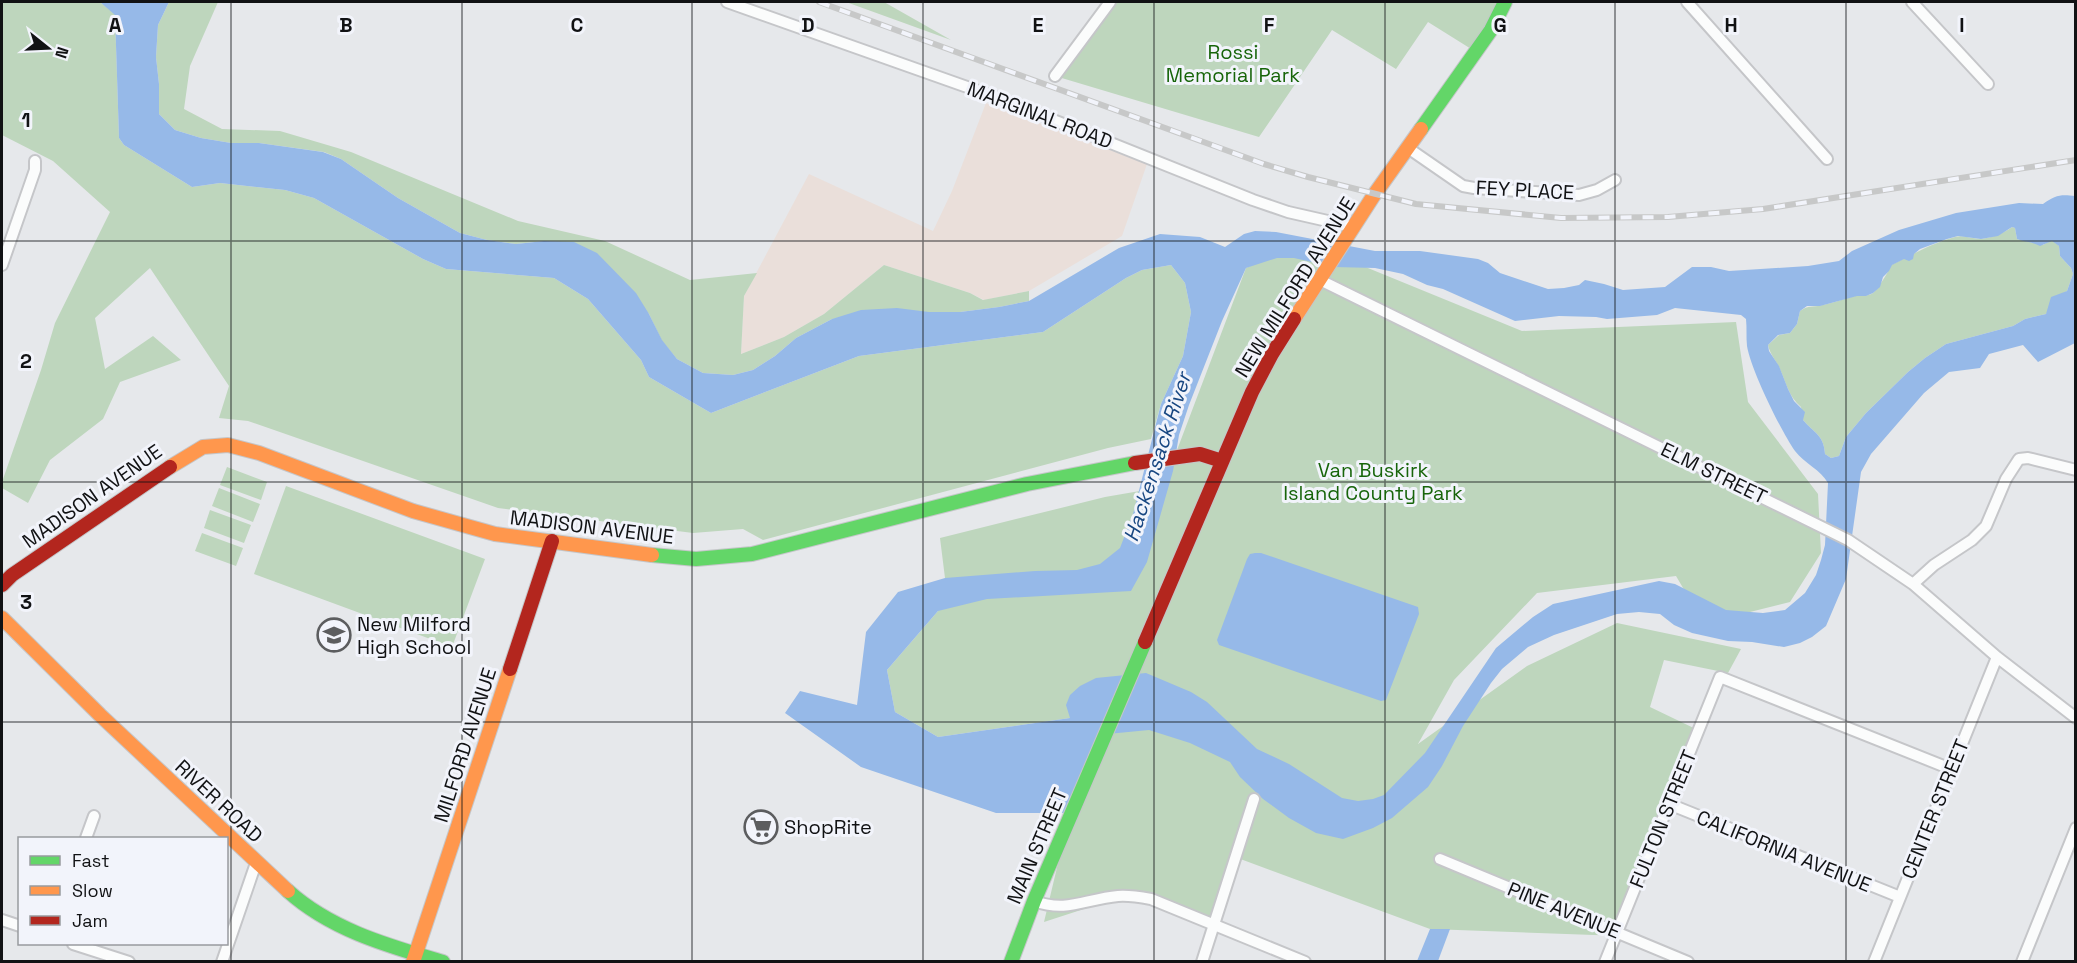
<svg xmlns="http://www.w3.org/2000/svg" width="2077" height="963" viewBox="0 0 2077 963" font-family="'Space Grotesk',sans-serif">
  <rect width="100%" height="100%" fill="#e6e8eb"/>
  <path fill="#eadfda" d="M986 103 1147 164 1122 236 1029 291 984 300 970 293 884 265 824 314 784 337 741 354 744 296 809 174 933 231 952 191Z"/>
  <path fill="#bed6bd" d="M2 2H100L115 14 119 138 124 145 192 187 220 183 285 190 314 198 423 259 446 269 554 278 588 299 641 360 649 377 711 413 859 356 1043 332 1126 278 1142 270 1171 265 1185 283 1191 312 1183 356 1161 404 1151 439 1108 448 763 540 743 529 693 533 498 508 248 421 219 418 229 386 150 268 95 318 105 369 153 336 181 360 120 382 103 419 50 460 28 503 2 488V482L41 370 55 323 110 212 53 161 2 135Z
    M169 2H218L190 66 184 109 222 129 280 131 351 152 518 221 605 241 690 280 757 273 744 296 741 354 784 337 824 314 884 265 970 293 983 300 1029 291V301L999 307 960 312H929L832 319 796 338 775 356 753 370 733 375 703 373 677 359 662 341 649 314 574 243 544 241 516 244 487 240 460 233 398 198 341 159 324 152 259 143H231L201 138 175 130 159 114V84L156 57 158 25Z
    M846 2H884L951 40Z
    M1110 2H1505L1476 52 1428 22 1396 69 1332 30 1259 137 1055 76Z
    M2012 227 2015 228 2017 239 2043 245 2052 240 2059 246 2060 256 2071 268 2073 274 2067 291 2061 295 2046 314 2025 319 2013 326 1946 344 1925 358 1908 372 1866 413 1846 437 1839 456 1831 458 1825 454C1824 435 1814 433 1803 420L1801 407C1788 396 1786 382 1779 367 1775 359 1770 354 1768 345L1779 335 1790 333 1797 324 1800 311C1807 306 1810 307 1818 306 1830 304 1843 299 1855 296 1862 295 1867 297 1873 293 1877 290 1890 270 1891 265 1912 255 1932 243 1955 237 1961 235 1967 237 1973 238 1985 241 2003 234 2012 227Z
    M1278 253 1363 266 1522 331 1736 322 1748 402 1818 494 1821 553 1790 602 1722 619 1689 598 1676 576 1537 593 1454 680 1418 744 1527 666 1617 623 1741 649 1728 673 1664 660 1650 707 1702 732 1622 936 1430 929 1235 857 1213 921 1130 894 1044 922 1070 813V718L938 737 895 712 887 670 938 611 945 578 940 538 1105 497 1163 487 1246 268Z
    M227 467 267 482 261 500 220 485Z
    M286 486 485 559 452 647 254 574Z
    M219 488 260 504 253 522 212 506Z
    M210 510 251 525 244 543 204 528Z
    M202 533 243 548 236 566 195 551Z"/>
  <path fill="#96b9e8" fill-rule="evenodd" d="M100 2H169L158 25 156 57 159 84V114L175 130 201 138 231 143H259L323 152 341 159 398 198 460 233 487 240 516 244 544 241 574 242 597 253 636 293 649 314 662 340 677 359 703 373 733 375 753 370 775 356 796 338 832 319 861 310 897 308 929 312H960L999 307 1029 301 1119 248 1160 234 1200 237 1225 247 1244 234 1255 231 1276 232 1375 251H1420L1478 259 1488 263 1500 273 1548 289 1564 288 1579 285 1585 280 1604 284 1623 290 1665 287 1692 267H1711L1729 271 1808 266 1839 261 1852 251 1899 230 1956 213 2019 203 2043 204C2055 195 2061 194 2075 196V343L2038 362 2023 345 1989 354 1980 368 1949 372 1924 393 1871 454 1861 472 1846 579 1826 626 1812 637 1800 643 1784 647 1752 642 1728 641 1692 633 1674 625 1660 614 1639 612 1617 614 1554 635 1528 647 1502 669 1491 683 1463 726 1442 766 1428 787 1392 818 1373 828 1343 839 1316 833 1289 818 1263 799 1240 777 1230 762 1190 743 1149 730 1097 735 1070 813H996L861 767 785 713 800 691 857 705 866 632 898 592 945 578 1035 571 1077 570 1100 564 1120 548 1133 514 1161 404 1183 356 1191 312 1185 283 1171 265 1142 270 1126 278 1043 332 859 356 711 413 649 377 641 360 588 299 554 278 446 269 423 259 314 198 285 190 220 183 192 187 124 145 119 138 115 15ZM2012 227 2015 228 2017 239C2025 242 2033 242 2040 246L2052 241 2059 246 2060 256 2071 268 2073 274 2067 291 2051 297 2046 314 2025 319 2013 326 1946 344 1925 358 1908 372 1866 413 1846 437 1839 456 1831 458 1825 454C1824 435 1814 433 1803 420L1805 412 1794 401 1788 389 1779 366 1769 351 1768 345 1778 335 1790 333 1797 324 1800 311 1807 306H1820L1857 296H1866L1873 293 1880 287 1883 277 1889 271 1892 265 1904 259 1909 261 1913 259 1914 254 1920 249 1947 239 1958 236 1981 239 1998 236ZM1277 258H1294L1334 267 1375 268 1403 274 1427 285 1443 289 1515 321 1559 316 1596 317 1607 319 1657 315 1675 308 1741 315 1746 319C1747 328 1746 337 1747 346 1751 370 1781 431 1795 451 1804 463 1821 470 1828 483L1825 545 1821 560 1816 575 1805 593 1785 610 1763 613 1726 610 1675 584 1659 581 1553 604 1533 617 1496 648 1425 753 1384 795 1373 799 1358 801 1342 798 1289 764 1257 749 1207 702 1191 692 1146 673 1096 678 1080 686 1070 695 1066 705 1070 718 938 737 895 712 887 670 938 611 987 599 1131 591 1147 562 1173 471 1179 435 1189 405 1222 321 1246 268Z
    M1255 553H1261L1418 607 1419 614 1386 700 1381 701 1219 645 1217 640 1247 559 1250 554Z
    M1430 929H1450L1438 961H1417Z"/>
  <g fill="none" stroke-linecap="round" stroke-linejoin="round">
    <g stroke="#c5c6c9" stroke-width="14">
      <path id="street" d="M727 2 1001 99 1253 200 1288 212 1354 227
        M1687 2 1827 159
        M1912 2 1988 84
        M1055 76 1110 2
        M1408 148 1463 186 1474 188 1579 195 1597 190 1615 180
        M2 265 35 170V161
        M1320 280 1848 540 1913 584 1997 657 2076 718
        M1913 584 1934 565 1972 540 1986 526 2006 479 2019 459 2028 458 2076 470
        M1669 804 1900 897
        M86 838 94 816
        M1440 859 1688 962
        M1034 901C1067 913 1085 899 1118 896 1129 895 1140 897 1151 899L1305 962
        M2 920 20 926
        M73 944 129 962
        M222 962 256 863
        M1202 962 1254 799
        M1605 962 1720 677 1951 769
        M1874 962 1997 657
        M2022 962 2076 828"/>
    </g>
    <g stroke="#c5c6c9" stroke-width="16">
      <path id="fast" d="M1421 129 1491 30 1505 2
        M652 555 696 559 752 554 1027 484 1135 463
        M288 891C331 930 389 946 443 962
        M1011 962 1034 901 1145 642"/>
    </g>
    <g stroke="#c5c6c9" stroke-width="16">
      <path id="slow" d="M1294 319 1374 195 1421 129
        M170 467 203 447 228 445 259 453 413 511 495 534 652 555
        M2 618 100 715 288 891
        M413 962 510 669"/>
    </g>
    <g stroke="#c5c6c9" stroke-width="16">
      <path id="jam" d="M1135 463 1200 454 1222 461
        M2 585 12 575 170 467
        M1145 642 1252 392 1272 354 1294 319
        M510 669 552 541"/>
    </g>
    <use href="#street" stroke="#fbfcfc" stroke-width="10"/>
    <use href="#fast" stroke="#63d668" stroke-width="14"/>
    <use href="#slow" stroke="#ff974d" stroke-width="14"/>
    <use href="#jam" stroke="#b3261e" stroke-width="14"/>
    <g stroke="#c7c8c8" stroke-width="6">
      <path id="rail" d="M819 2 1264 164 1308 177 1416 204 1561 218 1668 217 1763 209 2076 160"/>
    </g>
    <use href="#rail" stroke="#f2f4fb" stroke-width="4" stroke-dasharray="11" stroke-linecap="butt"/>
  </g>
  <path fill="none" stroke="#111214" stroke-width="1.5" stroke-opacity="0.55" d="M231 2V962M462 2V962M692 2V962M923 2V962M1154 2V962M1385 2V962M1615 2V962M1846 2V962M2 241H2076M2 482H2076M2 722H2076"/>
  <defs>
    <g id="school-ring" transform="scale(1.725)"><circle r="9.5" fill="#f2f4fb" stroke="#5c5d5f" stroke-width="1.5"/><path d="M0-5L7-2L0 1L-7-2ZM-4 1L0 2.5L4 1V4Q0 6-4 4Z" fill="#5c5d5f"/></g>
    <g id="supermarket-ring" transform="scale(1.725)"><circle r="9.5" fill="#f2f4fb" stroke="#5c5d5f" stroke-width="1.5"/><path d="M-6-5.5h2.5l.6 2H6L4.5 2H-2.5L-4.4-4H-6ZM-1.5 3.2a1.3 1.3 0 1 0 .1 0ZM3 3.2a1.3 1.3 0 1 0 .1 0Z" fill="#5c5d5f"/></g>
  </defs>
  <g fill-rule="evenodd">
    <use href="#school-ring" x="334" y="635"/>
    <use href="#supermarket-ring" x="761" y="827"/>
  </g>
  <g text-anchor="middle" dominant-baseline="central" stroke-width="6" stroke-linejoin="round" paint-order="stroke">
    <g font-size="20" fill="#17650a" stroke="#f2f4fb">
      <text x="1233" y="52">Rossi<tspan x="1233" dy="23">Memorial Park</tspan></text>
      <text x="1373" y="470">Van Buskirk<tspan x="1373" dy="23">Island County Park</tspan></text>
    </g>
    <g font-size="20" fill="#111214" stroke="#f2f4fb">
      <text transform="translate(1040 115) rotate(21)">MARGINAL ROAD</text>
      <text transform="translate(1525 190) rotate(3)">FEY PLACE</text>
      <text transform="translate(1295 287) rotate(-58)">NEW MILFORD AVENUE</text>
      <text transform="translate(1714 473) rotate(26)">ELM STREET</text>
      <text transform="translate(92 496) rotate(-35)">MADISON AVENUE</text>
      <text transform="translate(592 527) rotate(7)">MADISON AVENUE</text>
      <text transform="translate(465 745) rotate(-72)">MILFORD AVENUE</text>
      <text transform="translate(219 801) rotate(43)">RIVER ROAD</text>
      <text transform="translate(1935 809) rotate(-68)">CENTER STREET</text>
      <text transform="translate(1663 819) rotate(-68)">FULTON STREET</text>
      <text transform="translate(1037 846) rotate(-67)">MAIN STREET</text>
      <text transform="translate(1784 851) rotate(22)">CALIFORNIA AVENUE</text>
      <text transform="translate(1564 910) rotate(22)">PINE AVENUE</text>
    </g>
    <g font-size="20" fill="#111214" stroke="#f2f4fb" text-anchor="start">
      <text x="357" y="624">New Milford<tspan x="357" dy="23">High School</tspan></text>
      <text x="784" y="827">ShopRite</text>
    </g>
    <g font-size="21" font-style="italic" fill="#174681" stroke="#f2f4fb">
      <text transform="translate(1157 457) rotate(-72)">Hackensack River</text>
    </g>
  </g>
  <g font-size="20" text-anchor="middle" font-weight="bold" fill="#111214" stroke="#f2f4fb" stroke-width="6" stroke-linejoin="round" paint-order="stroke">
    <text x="115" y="32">A</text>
    <text x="346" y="32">B</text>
    <text x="577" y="32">C</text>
    <text x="808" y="32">D</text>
    <text x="1038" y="32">E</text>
    <text x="1269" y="32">F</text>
    <text x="1500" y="32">G</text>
    <text x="1731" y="32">H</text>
    <text x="1962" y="32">I</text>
    <text x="26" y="127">1</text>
    <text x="26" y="368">2</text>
    <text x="26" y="609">3</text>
  </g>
  <rect width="2077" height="963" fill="none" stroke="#111214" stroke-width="6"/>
  <rect x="18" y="837" width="210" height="108" fill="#f2f4fb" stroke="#989a9f" stroke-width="1.5"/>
  <rect x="30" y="856" width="30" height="9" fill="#63d668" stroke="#989a9f" stroke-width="1.5"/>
  <text x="72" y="867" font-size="18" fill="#111214">Fast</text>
  <rect x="30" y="886" width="30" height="9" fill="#ff974d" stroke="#989a9f" stroke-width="1.5"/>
  <text x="72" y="897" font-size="18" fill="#111214">Slow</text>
  <rect x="30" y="916" width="30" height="9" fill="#b3261e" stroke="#989a9f" stroke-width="1.5"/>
  <text x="72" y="927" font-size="18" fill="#111214">Jam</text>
  <g transform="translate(48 48) rotate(108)" stroke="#f2f4fb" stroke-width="4.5" paint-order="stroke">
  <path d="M0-4.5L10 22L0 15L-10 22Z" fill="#111214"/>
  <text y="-9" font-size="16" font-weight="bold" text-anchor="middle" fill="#111214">N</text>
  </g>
</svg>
